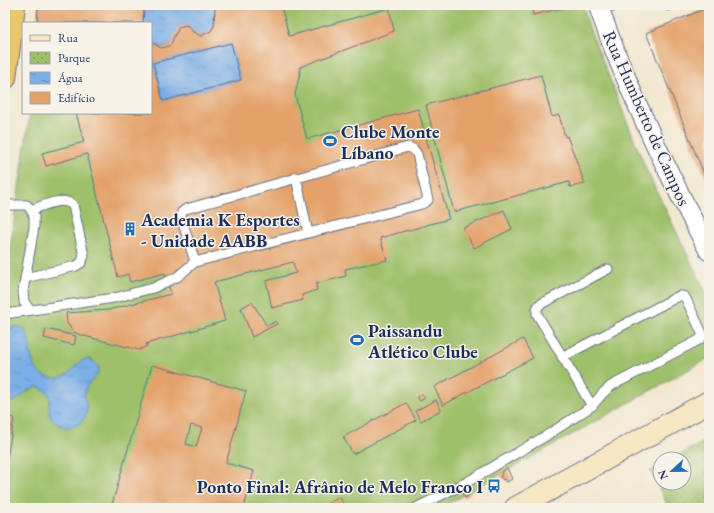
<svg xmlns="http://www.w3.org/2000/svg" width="714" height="513" viewBox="0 0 714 513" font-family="'EB Garamond',serif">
  <defs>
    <pattern id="park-dots" width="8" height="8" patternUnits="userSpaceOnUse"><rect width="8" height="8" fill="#9ec069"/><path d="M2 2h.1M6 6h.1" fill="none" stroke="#809c5a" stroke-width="1.8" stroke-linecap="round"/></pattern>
    <pattern id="water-ripples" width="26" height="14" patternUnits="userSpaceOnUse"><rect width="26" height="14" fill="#7bafe8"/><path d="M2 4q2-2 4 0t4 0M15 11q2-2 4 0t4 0" fill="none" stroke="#648fbf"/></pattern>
  </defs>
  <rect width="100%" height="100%" fill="#f7f3e8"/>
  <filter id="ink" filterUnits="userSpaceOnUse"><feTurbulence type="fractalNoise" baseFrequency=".025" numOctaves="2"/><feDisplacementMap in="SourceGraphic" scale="8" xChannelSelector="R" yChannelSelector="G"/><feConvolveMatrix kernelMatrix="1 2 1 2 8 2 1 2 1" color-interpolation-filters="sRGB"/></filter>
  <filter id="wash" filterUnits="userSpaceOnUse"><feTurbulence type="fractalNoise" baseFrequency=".012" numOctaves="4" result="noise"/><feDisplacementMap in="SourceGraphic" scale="16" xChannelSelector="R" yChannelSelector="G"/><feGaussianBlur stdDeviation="0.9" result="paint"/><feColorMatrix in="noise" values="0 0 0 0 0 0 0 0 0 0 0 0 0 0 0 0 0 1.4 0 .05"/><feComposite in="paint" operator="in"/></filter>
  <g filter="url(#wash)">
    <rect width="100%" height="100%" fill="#f2e7cf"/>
    <path fill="#9ec069" stroke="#5c7864" d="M46 5H583L589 27 646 169 709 299V358L440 508H5V283L30 113H151V23Z"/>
    <path fill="url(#park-dots)" stroke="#5c7864" d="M709 439V506L705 508H669L650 471 660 466V483H684V459H672Z"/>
    <path fill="url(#water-ripples)" stroke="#4b6fa3" d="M149 5H209L215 7 214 26 211 31 201 36 193 32 187 25 178 27V30L171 45 161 48 151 42V23H143L144 10Z
      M231 43 241 80 163 101 153 63Z
      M13 327C41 322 18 373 51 378 74 381 72 359 90 359 111 373 88 378 85 391 83 400 90 407 85 416 79 430 57 431 50 416 47 409 51 401 49 394L39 387C25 387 20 404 5 403V365L7 352 6 336V333Z"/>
    <g id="blocks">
      <path fill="#e4a26b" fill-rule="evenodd" d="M38 5H149L144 10 143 23H37Z
        M209 5H281L289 36 389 8 394 31 300 67V73L295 95 307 139 418 109 449 219 380 238 387 260 345 269 346 276 316 284 317 290 302 295 303 300 272 308 266 281 296 273 293 262 214 282 225 321 146 344 147 346 139 350 84 336 73 332 67 323 66 313 108 310 171 294 165 273 130 282 128 274 118 277 87 154 46 166 42 153 84 142 76 113H151V42L161 48 166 47 171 45 174 36 178 30V27L182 26 187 25 193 32 201 36 211 31 214 26 215 7ZM231 43 241 80 163 101 153 63Z
        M530 5H572V6L533 15Z
        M611 5H634L613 12Z
        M665 5H683L667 11Z
        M709 7V186L646 33Z
        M541 75 552 117 559 115 565 137 567 136 585 184 570 187 569 182 454 212 426 105Z
        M504 210 512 229 474 248 463 228Z
        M252 302 267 326 276 321 277 324 252 337 241 308Z
        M46 329 76 336 74 345 44 338Z
        M523 339 533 358 443 405 434 387Z
        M152 365 246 391 226 463 254 471 244 508H111ZM191 425 202 428 196 447 186 444Z
        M422 394 425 398 420 401 417 397Z
        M436 400 441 410 421 421 415 411Z
        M406 403 416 420 353 454 343 437Z
        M5 416 14 418 6 464 5 463Z
        M507 468 512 479 507 482 505 479 503 480 500 476 502 474 501 472Z
        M468 490 470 494 465 498 462 493Z
        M340 497 345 508H319Z
        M442 504 444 508H436Z"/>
    </g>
  </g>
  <g filter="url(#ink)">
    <use href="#blocks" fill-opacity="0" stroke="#666f86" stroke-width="1"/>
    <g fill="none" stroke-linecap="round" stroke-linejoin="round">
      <g stroke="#666f86" stroke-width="11">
        <path id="lane" d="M296 177 308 233
          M5 205H27L31 210 34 216V227L23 291 24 302 30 310
          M25 278 76 266 81 263 84 256 73 205C62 196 43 206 31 210
          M5 314 114 298 153 288 177 277 195 262 422 204 428 200 417 154 413 149 408 147 186 209 182 212 181 217 195 262
          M592 406 537 314V309L539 305 608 269
          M416 508 469 481 549 434 592 406 603 393 611 386 699 340 702 337V333L685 297 682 296H679L562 357"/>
      </g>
      <g stroke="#666f86" stroke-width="21">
        <path id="street" d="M598 5C627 90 667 172 709 251"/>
      </g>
      <g stroke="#666f86" stroke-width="24">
        <path id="secondary" d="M516 508 709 402"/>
      </g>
      <g stroke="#666f86" stroke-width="24">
        <path id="highway" d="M5 78 14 5"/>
      </g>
      <use href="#lane" stroke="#fff" stroke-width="9"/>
      <use href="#street" stroke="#fff" stroke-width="19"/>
      <use href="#secondary" stroke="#f7e8c3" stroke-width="22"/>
      <use href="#highway" stroke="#ebc669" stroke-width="22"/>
    </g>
  </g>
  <defs>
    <g id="stadium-bare" transform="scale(1.08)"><path d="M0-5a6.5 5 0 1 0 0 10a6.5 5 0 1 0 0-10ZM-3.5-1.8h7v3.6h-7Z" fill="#1f6fb2" stroke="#f7f3e8" stroke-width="2.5" paint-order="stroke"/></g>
    <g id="building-bare" transform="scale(1.08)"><path d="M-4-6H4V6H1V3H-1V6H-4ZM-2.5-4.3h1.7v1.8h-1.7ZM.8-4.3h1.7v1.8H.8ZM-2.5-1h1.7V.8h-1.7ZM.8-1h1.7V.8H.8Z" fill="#1f6fb2" stroke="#f7f3e8" stroke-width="2.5" paint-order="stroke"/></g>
    <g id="bus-bare" transform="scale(1.08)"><path d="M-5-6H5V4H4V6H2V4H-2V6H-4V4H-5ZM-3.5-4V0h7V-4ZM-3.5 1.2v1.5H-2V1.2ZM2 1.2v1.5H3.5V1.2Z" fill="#1f6fb2" stroke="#f7f3e8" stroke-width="2.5" paint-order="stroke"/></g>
  </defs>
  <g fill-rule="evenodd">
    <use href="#stadium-bare" x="330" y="141"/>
    <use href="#building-bare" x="130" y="229"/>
    <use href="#stadium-bare" x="357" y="340"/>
    <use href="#bus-bare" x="494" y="486"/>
  </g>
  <g text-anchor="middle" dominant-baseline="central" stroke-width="3" stroke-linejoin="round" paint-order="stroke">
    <g font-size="18" fill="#1b2f5e" stroke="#f7f3e8">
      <text transform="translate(647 118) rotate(66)">Rua Humberto de Campos</text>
    </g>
    <g font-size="18" font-weight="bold" fill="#1b2f5e" stroke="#f7f3e8" text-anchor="start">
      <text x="341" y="131">Clube Monte<tspan x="341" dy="21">Líbano</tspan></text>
      <text x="141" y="219">Academia K Esportes<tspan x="141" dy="21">- Unidade AABB</tspan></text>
      <text x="368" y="330">Paissandu<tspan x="368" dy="21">Atlético Clube</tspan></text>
      <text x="483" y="486" text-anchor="end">Ponto Final: Afrânio de Melo Franco I</text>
    </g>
  </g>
  <rect width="714" height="513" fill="none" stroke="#f7f3e8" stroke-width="20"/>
  <rect x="22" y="22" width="130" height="92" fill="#f7f3e8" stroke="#9fa5b1"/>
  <rect x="30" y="35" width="20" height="6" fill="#f7e8c3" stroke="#9fa5b1"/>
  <text x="58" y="42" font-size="12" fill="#1b2f5e">Rua</text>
  <rect x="30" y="52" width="20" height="12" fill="url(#park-dots)" stroke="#9fa5b1"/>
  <text x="58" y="62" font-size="12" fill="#1b2f5e">Parque</text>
  <rect x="30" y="72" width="20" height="12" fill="url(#water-ripples)" stroke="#9fa5b1"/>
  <text x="58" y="82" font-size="12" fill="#1b2f5e">Água</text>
  <rect x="30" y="92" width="20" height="12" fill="#e4a26b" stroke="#9fa5b1"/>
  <text x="58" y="102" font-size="12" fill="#1b2f5e">Edifício</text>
  <g transform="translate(672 471) rotate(248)"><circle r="19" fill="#f7f3e8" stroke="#9fa5b1"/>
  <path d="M0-3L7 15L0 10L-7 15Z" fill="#1f6fb2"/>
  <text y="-6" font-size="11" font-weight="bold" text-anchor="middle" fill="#1b2f5e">N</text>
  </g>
</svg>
